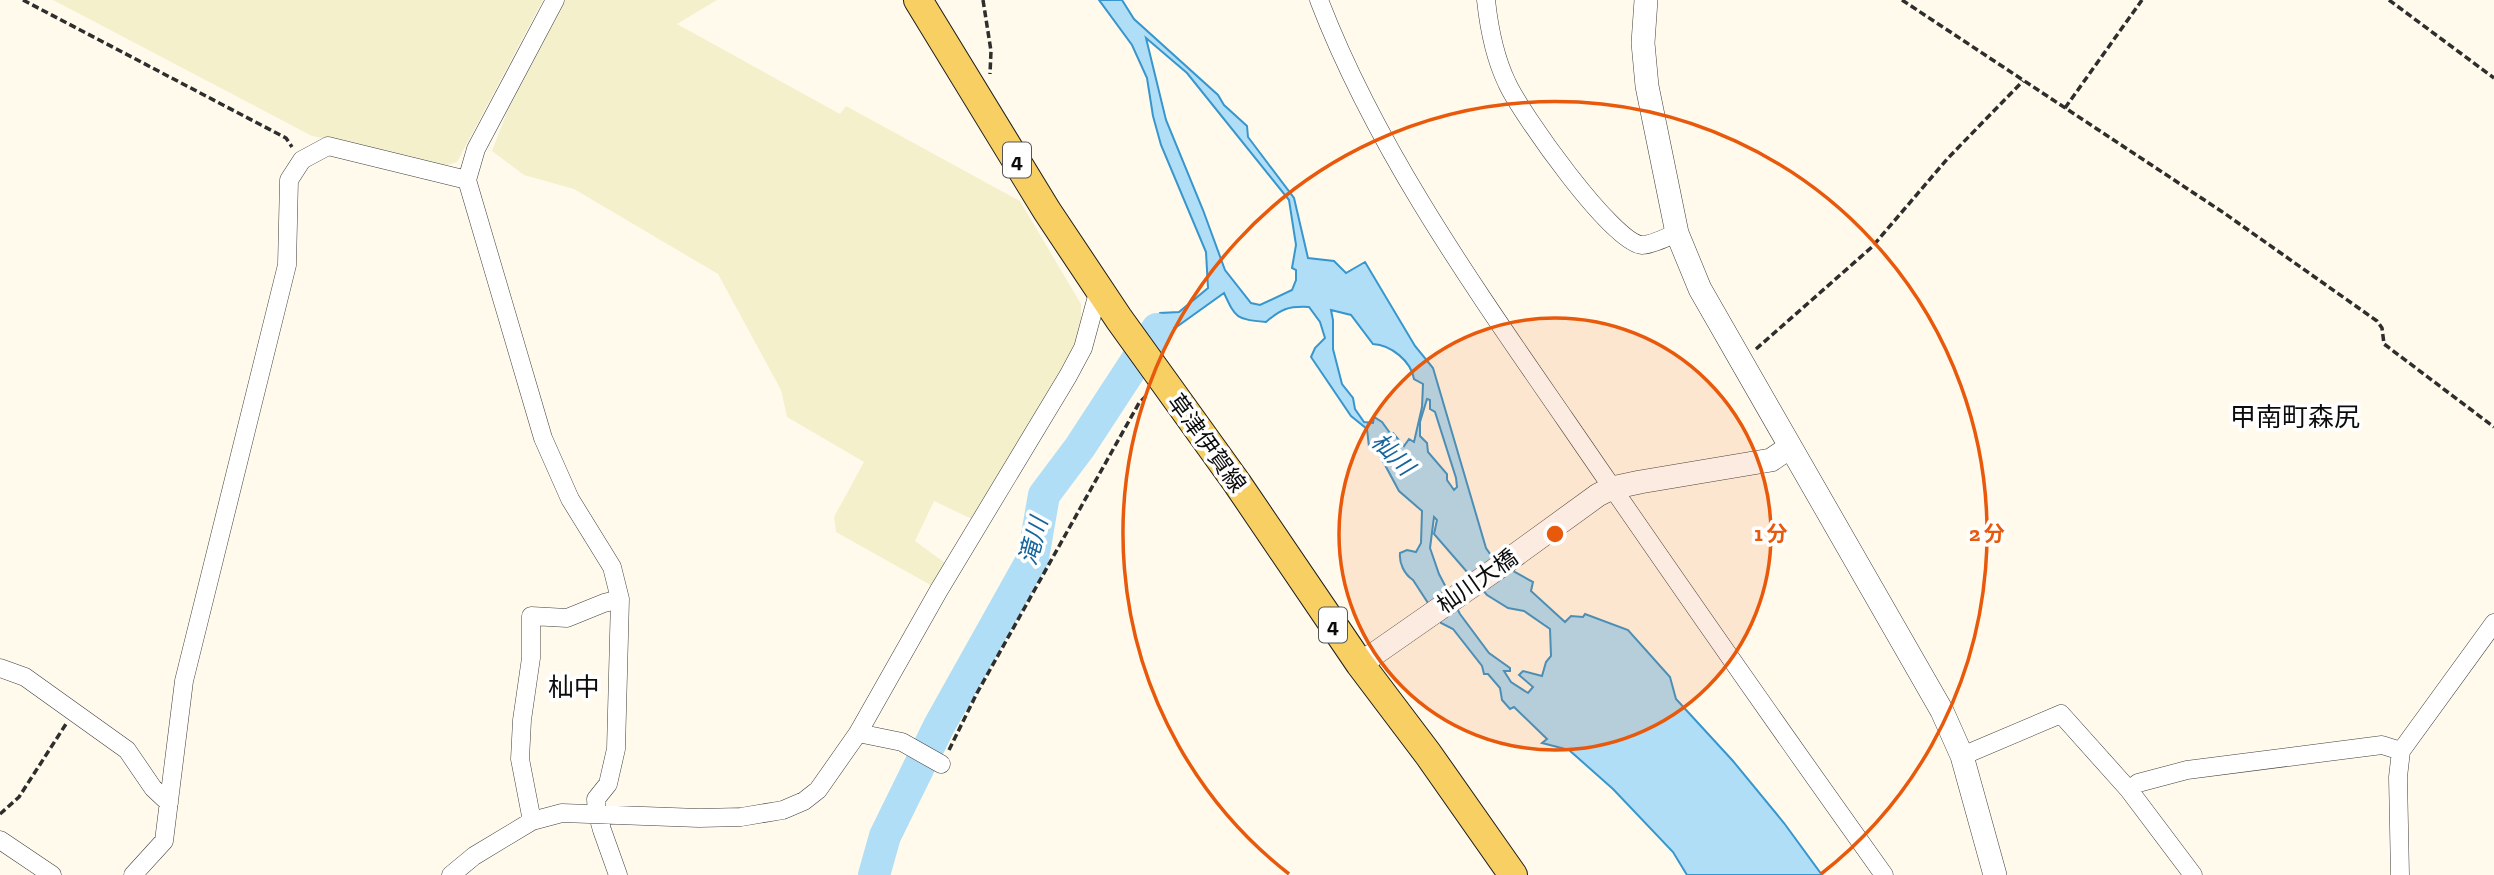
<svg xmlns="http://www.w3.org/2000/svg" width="2494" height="875" viewBox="0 0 2494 875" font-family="'Zilla Slab','Noto Sans JP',serif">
  <rect width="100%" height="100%" fill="#fffaeb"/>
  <path fill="#f4f0cc" d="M53 0H543L457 162 444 166 312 136Z
    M565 0H717L677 24 840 114 846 106 1020 201 1081 304V321L1072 353 974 520 934 501 915 541 948 565 934 587 836 532 834 517 864 462 787 417 781 390 718 274 574 189 524 175 492 151 507 112Z"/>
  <path fill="#b0def6" stroke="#3796cd" stroke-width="2" fill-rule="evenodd" d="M1099 0H1122L1134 19 1218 95 1224 105 1247 126 1248 137 1294 198 1308 258 1334 261 1346 273 1365 262 1415 346 1433 368 1486 548 1495 561 1533 582 1531 591 1565 622 1571 616 1583 617 1585 614 1628 630 1670 677 1676 699 1733 761 1784 823 1822 875H1687L1673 852 1613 789 1569 750 1542 743 1547 739 1514 707 1510 709 1502 700 1500 688 1488 674H1484L1482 666 1453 629 1441 623 1413 580C1404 574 1399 563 1400 553L1407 550 1416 552 1421 543 1422 511 1399 491 1378 452 1369 447 1367 429 1351 416 1311 357 1315 348 1325 338 1320 322 1309 307C1288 306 1281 309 1266 322 1236 319 1236 319 1224 293L1175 328 1161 330 1134 373 1132 356 1160 313 1179 312 1208 288 1206 252 1161 145 1153 116 1147 78 1132 45ZM1146 38 1187 73 1289 200 1296 245 1292 268 1296 270V280L1292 290 1260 305 1251 303 1225 270 1203 210 1166 120ZM1331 310 1351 315 1373 344C1391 345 1411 361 1414 379L1423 384 1422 407 1414 442 1409 439 1404 446 1393 433H1390L1382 422 1374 417 1373 423 1364 422 1355 409 1353 398 1342 384 1333 349V320ZM1427 399 1430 400V409L1435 412 1456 478 1457 487 1454 490 1447 480V474L1428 452 1427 443 1420 436V422ZM1434 517 1437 520 1434 534 1487 595 1508 608 1524 611 1550 629 1551 656 1546 662 1542 676 1523 671 1519 675 1533 687 1528 693 1511 682 1504 671H1510V668L1489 653 1460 614 1439 574 1430 548Z"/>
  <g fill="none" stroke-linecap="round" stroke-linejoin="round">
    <path stroke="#b0def6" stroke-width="32" d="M874 875 885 836 939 726 1033 558 1044 495 1080 447 1157 329"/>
    <g stroke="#3f3f3f" stroke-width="19">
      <path id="minor" d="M555 0 476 149 467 180 543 438 570 499 612 567 620 599 616 749 608 784 596 799 597 812 602 830 618 875
        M1319 0C1377 151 1474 287 1565 419 1670 572 1776 724 1884 875
        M1486 0C1489 28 1495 58 1507 83 1520 112 1613 244 1642 245 1652 245 1667 237 1677 233
        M0 668 25 677 127 750 153 788 169 803
        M858 733 902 742 941 764
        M1962 756 2061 714 2129 790 2193 875
        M2129 790 2138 783 2187 770 2382 745 2401 751
        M532 821 520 759 522 720 531 658V616L567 618 604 603 620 599
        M0 840 52 875
        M133 875 164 841 184 681 287 265 289 180 302 160 328 146 467 180
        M451 875 474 856 532 821 562 813 699 818 741 817 783 810 804 801 818 790 858 733 939 590 1068 376 1083 348 1099 289
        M2400 875 2398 777 2401 751 2494 623"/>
    </g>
    <g stroke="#3f3f3f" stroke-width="24">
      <path id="tertiary" d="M1646 0 1643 43 1647 86 1677 233 1700 289 1942 711 1962 756 1995 875
        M1360 664 1492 572 1598 495 1612 488 1640 482 1771 460 1790 447"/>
    </g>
    <g stroke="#1d1d1d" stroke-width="30">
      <path id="primary" d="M918 0 1047 211 1119 319 1237 483 1360 664 1428 754 1513 875"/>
    </g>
    <path stroke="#2e2e2e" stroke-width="3.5" stroke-dasharray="7 3.5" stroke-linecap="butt" d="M23 0 286 138 292 147
      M983 0 991 51 990 74
      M1902 0 2224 213 2377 321 2382 328 2384 344 2494 427
      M2389 0 2494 78
      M2065 108 2142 0
      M1756 349 1872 247 1948 158 2023 81
      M949 750 977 693 1139 403 1146 396
      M0 814 19 797 66 724"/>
    <use href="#minor" stroke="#fff" stroke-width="18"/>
    <use href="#tertiary" stroke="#fff" stroke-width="23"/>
    <use href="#primary" stroke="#f8cf62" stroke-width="28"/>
  </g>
  <circle cx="1555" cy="534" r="216" fill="#e8590c" fill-opacity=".12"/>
  <g fill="none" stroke="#e8590c" stroke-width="3.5">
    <circle cx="1555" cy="534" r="216"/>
    <path d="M1289 874A432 432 0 1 1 1821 874"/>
  </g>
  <g text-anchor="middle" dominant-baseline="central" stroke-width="7" stroke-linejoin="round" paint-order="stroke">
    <g fill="#fff" stroke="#555" stroke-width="2">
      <rect x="1003" y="142.5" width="28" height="35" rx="5"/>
      <rect x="1319" y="607.5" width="28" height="35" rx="5"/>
    </g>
    <g font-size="21" font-weight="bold" fill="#0c0c0c">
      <text x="1017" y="160">4</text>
      <text x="1333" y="625">4</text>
    </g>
    <g font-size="23" fill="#0c0c0c" stroke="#fff">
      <text transform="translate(1207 443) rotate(54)">草津伊賀線</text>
      <text transform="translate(1477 581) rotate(-35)">杣川大橋</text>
    </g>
    <g font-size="24" font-style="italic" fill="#16669d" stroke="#fff">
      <text transform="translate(1393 454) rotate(45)">杣川</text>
      <text transform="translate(1033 541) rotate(-75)">滝川</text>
    </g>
    <g font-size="26" fill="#0c0c0c" stroke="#fff">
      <text x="2295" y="417">甲南町森尻</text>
      <text x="574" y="687">杣中</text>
    </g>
  </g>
  <circle cx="1555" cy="534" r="10" fill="#e8590c" stroke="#fff" stroke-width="3.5"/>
  <g font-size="21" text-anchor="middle" font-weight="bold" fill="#e8590c" stroke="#fff" stroke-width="7" stroke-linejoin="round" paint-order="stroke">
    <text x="1771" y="541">1 分</text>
    <text x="1987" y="541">2 分</text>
  </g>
</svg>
